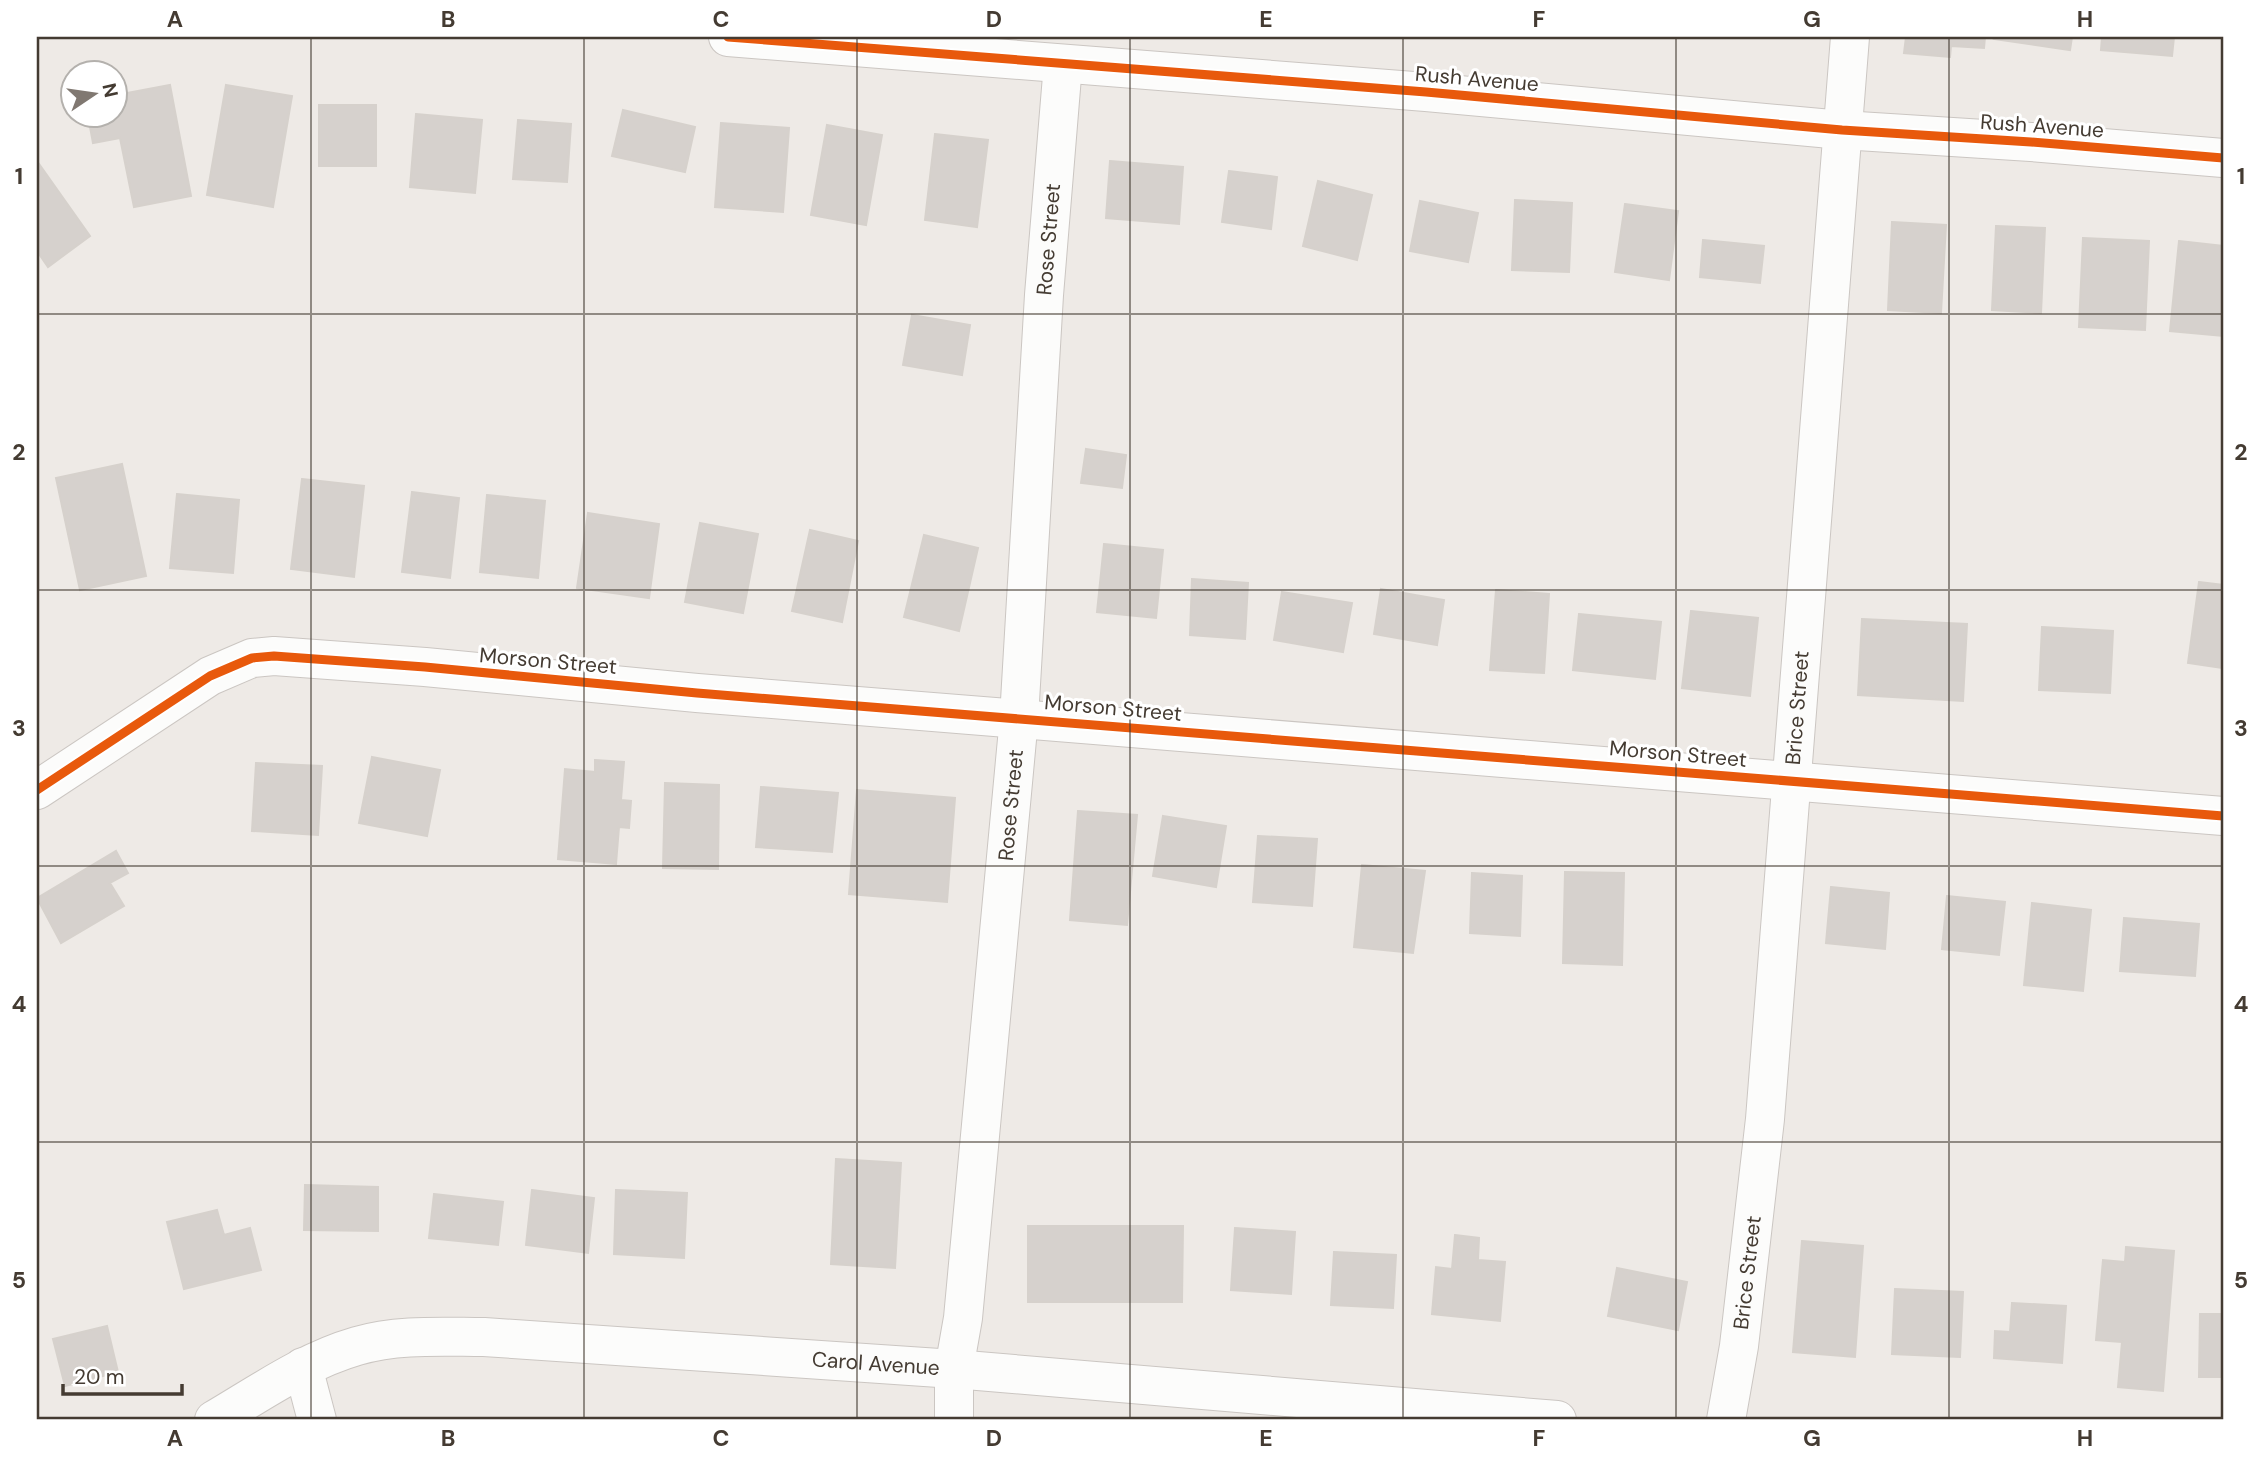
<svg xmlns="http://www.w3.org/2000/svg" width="2260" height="1457" viewBox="0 0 2260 1457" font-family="'DM Sans',sans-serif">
  <rect width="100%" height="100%" fill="#eeeae6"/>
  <path fill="#d6d1cd" stroke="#d6d1cc" stroke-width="2" d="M1906 37H1985L1984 48 1951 46 1950 57 1904 53Z
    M1995 37H2072L2070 50 1994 39Z
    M2102 37H2174L2172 56 2101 50Z
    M170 85 191 196 134 207 120 138 93 143 88 116H116V95Z
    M226 85 292 96 273 207 207 195Z
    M319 105H376V166H319Z
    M623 110 695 127 685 172 612 156Z
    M416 114 482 120 475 193 410 187Z
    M518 120 571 124 567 182 513 179Z
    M721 123 789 128 783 212 715 207Z
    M827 125 882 135 866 225 811 215Z
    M935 134 988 140 977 227 925 220Z
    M37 161 90 236 48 267 37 251Z
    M1110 161 1183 167 1179 224 1106 218Z
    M1229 171 1277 177 1271 229 1222 222Z
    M1318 181 1372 195 1357 260 1303 246Z
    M1515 200 1572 203 1569 272 1512 270Z
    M1420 201 1478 213 1468 262 1410 251Z
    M1625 204 1678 211 1669 280 1615 272Z
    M1892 222 1946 225 1941 313 1888 310Z
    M1996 226 2045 228 2041 313 1992 310Z
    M2083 238 2149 241 2145 330 2079 327Z
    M1703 240 1764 246 1760 283 1700 277Z
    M2179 241 2223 246V336L2170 331Z
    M912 315 970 325 962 375 903 365Z
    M1086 449 1126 455 1122 488 1081 483Z
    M122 464 146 576 80 590 56 478Z
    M302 479 364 486 354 577 291 569Z
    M412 492 459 498 450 578 402 572Z
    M177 494 239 500 233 573 170 568Z
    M487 495 545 501 538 578 480 572Z
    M588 513 659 524 649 598 577 588Z
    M700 523 758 534 743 613 685 602Z
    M810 530 858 541 842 622 792 611Z
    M924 535 978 548 959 631 904 617Z
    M1104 544 1163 550 1156 618 1097 612Z
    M1192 579 1248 583 1245 639 1190 635Z
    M2199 582 2223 585V668L2188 663Z
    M1381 589 1444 600 1437 645 1374 634Z
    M1496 590 1549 594 1544 673 1490 670Z
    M1282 592 1352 603 1343 652 1274 640Z
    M1691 611 1758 618 1750 696 1682 688Z
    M1579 614 1661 622 1655 679 1573 670Z
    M1862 619 1967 624 1963 701 1858 695Z
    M2042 627 2113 631 2110 693 2039 690Z
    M372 757 440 770 427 836 359 823Z
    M595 760 624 762 621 800 631 801 629 828 619 827 616 864 558 859 565 769 595 772Z
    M256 763 322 766 318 835 252 831Z
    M665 783 719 785 718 869 663 868Z
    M761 787 838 793 832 852 756 847Z
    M857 790 955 798 947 902 849 894Z
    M1078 811 1137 815 1127 925 1070 920Z
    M1163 816 1226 826 1216 887 1153 876Z
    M1258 836 1317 839 1312 906 1253 902Z
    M116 851 128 873 110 883 124 906 61 943 37 898Z
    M1362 865 1425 871 1413 953 1354 947Z
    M1565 872 1624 873 1622 965 1563 963Z
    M1472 873 1522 876 1520 936 1470 933Z
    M1831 887 1889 893 1885 949 1826 943Z
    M1947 896 2005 902 1999 955 1942 949Z
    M2032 903 2091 910 2083 991 2024 985Z
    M2124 918 2199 924 2195 976 2120 971Z
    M836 1159 901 1163 895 1268 831 1264Z
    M305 1185 378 1187V1231L304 1230Z
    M532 1190 594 1198 588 1253 526 1245Z
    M616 1190 687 1193 684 1258 614 1254Z
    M434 1194 503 1202 498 1245 429 1238Z
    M217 1210 224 1235 250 1228 261 1270 184 1289 167 1222Z
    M1028 1226H1183L1182 1302H1028Z
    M1235 1228 1295 1232 1291 1294 1231 1290Z
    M1455 1235 1479 1238 1478 1260 1505 1262 1500 1321 1432 1314 1436 1267 1452 1269Z
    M1802 1241 1863 1246 1855 1357 1793 1352Z
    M2126 1247 2174 1251 2163 1391 2118 1387 2122 1342 2096 1340 2103 1260 2125 1262Z
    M1334 1252 1396 1255 1393 1308 1331 1305Z
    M1617 1268 1687 1282 1678 1330 1608 1316Z
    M1895 1289 1963 1292 1960 1357 1892 1354Z
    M2012 1303 2066 1306 2062 1363 1994 1358 1995 1331 2010 1332Z
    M2200 1314H2223V1377H2199Z
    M107 1326 118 1372 65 1386 53 1339Z"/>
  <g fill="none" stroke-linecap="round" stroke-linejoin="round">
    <g stroke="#cbc6c2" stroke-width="40">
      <g id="minor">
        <path d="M728 37 1426 92 1842 130 2031 142 2223 158"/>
        <path d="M37 790 210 676 252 658 274 656 425 667 697 693 2223 816"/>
        <path d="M303 1367 317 1420"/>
        <path id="s1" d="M214 1420C260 1393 305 1361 357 1346 398 1334 442 1337 484 1337L954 1369 1557 1420"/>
        <path id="s2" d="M954 1420V1369L963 1318 1019 718 1044 295 1063 64"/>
        <path id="s3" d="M1726 1420 1739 1346 1765 1119 1850 37"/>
      </g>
    </g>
    <use href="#minor" stroke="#fcfcfb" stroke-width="38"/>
    <g stroke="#fff" stroke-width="13">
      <path id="cycleway" d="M728 37 1426 92 1842 130 2031 142 2223 158
        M37 790 210 676 252 658 274 656 425 667 697 693 2223 816"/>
    </g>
    <use href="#cycleway" stroke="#e8590c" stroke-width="9"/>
  </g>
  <path fill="none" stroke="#443b32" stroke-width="2" stroke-opacity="0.55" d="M311 37V1420M584 37V1420M857 37V1420M1130 37V1420M1403 37V1420M1676 37V1420M1949 37V1420M37 314H2223M37 590H2223M37 866H2223M37 1142H2223"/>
  <g text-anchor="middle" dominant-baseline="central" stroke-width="6" stroke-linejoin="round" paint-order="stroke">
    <g font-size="21" fill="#443b32" stroke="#fff">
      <text transform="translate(1477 79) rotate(5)">Rush Avenue</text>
      <text transform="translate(2042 126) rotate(4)">Rush Avenue</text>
      <text stroke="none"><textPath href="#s2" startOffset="1185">Rose Street</textPath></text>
      <text transform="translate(548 661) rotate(5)">Morson Street</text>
      <text transform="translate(1113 708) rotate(5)">Morson Street</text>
      <text stroke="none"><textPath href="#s3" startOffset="716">Brice Street</textPath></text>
      <text transform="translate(1678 754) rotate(5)">Morson Street</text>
      <text stroke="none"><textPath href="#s2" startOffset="618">Rose Street</textPath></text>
      <text stroke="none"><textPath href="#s3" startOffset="149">Brice Street</textPath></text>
      <text stroke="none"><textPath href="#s1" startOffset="682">Carol Avenue</textPath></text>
    </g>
  </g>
  <rect width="2260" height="1457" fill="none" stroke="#ffffff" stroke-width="77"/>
  <g transform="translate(94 94) rotate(77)"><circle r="33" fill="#ffffff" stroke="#b4b1ad" stroke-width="2"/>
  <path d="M0-5L12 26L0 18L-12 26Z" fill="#807871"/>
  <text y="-10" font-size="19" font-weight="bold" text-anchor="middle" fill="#443b32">N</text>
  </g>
  <path d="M63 1384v10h119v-10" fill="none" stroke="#443b32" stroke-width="3.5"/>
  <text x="74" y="1384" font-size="21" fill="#443b32" stroke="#ffffff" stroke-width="5" paint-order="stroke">20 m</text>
  <rect x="38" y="38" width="2184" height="1380" fill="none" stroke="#443b32" stroke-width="2.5"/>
  <g font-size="23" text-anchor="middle" font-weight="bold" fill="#443b32">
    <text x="175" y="27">A</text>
    <text x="448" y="27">B</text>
    <text x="721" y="27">C</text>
    <text x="994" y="27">D</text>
    <text x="1266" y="27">E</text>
    <text x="1539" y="27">F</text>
    <text x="1812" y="27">G</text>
    <text x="2085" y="27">H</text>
    <text x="19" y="184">1</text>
    <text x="2241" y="184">1</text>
    <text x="19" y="460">2</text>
    <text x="2241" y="460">2</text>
    <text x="19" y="736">3</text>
    <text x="2241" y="736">3</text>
    <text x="19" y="1012">4</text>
    <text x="2241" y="1012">4</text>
    <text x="19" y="1288">5</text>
    <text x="2241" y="1288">5</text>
    <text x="175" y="1446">A</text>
    <text x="448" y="1446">B</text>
    <text x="721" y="1446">C</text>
    <text x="994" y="1446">D</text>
    <text x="1266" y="1446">E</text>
    <text x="1539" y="1446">F</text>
    <text x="1812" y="1446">G</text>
    <text x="2085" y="1446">H</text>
  </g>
</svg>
